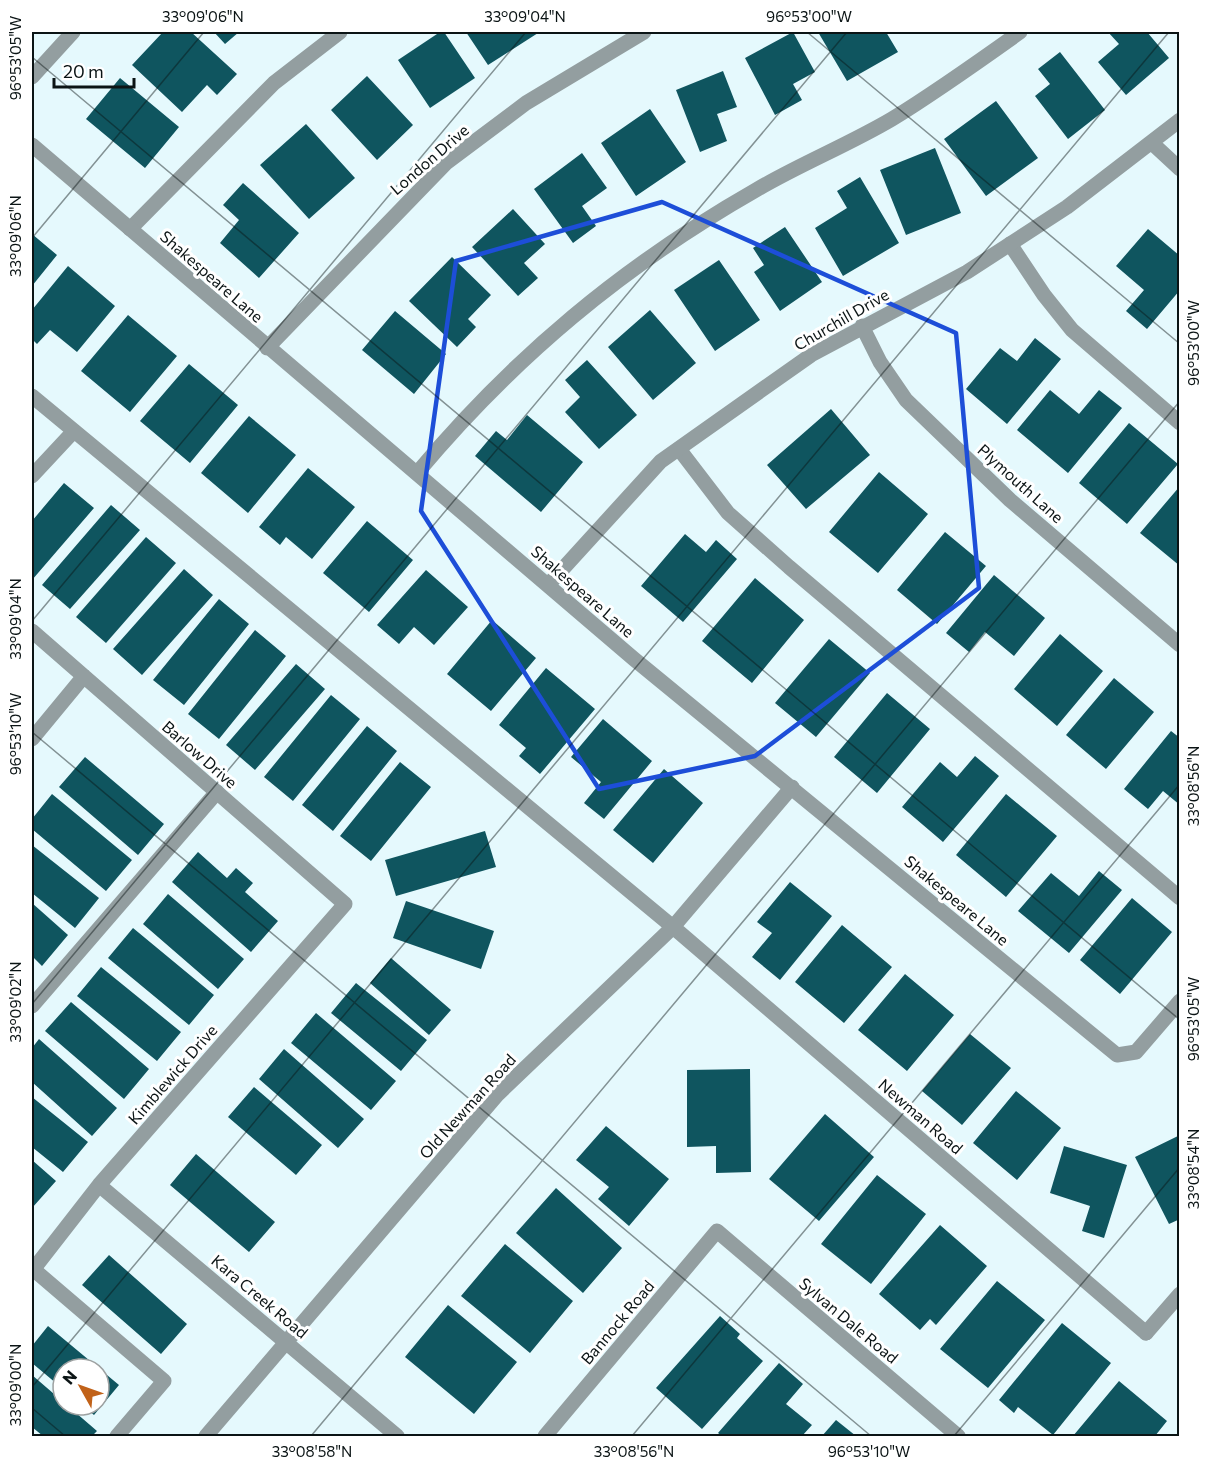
<svg xmlns="http://www.w3.org/2000/svg" width="1211" height="1468" viewBox="0 0 1211 1468" font-family="Commissioner,sans-serif">
  <rect width="100%" height="100%" fill="#e5f9fd"/>
  <path fill="#0f555f" d="M163 32H191L237 74 217 95 207 85 182 112 132 65Z
    M214 32H239L225 44Z
    M440 32H444L475 78 430 108 398 60Z
    M466 32H536L538 33 488 65Z
    M793 32 815 72 793 84 802 100 775 115 745 58Z
    M818 32H886L898 52 847 81Z
    M1108 32H1147L1169 58 1126 95 1098 62 1119 44Z
    M1060 52 1105 110 1068 139 1035 96 1050 84 1038 69Z
    M723 71 737 107 717 114 727 141 700 152 676 90Z
    M367 76 413 125 377 160 331 110Z
    M120 78 179 127 145 168 86 119Z
    M996 101 1038 158 986 196 944 139Z
    M650 109 686 162 636 196 601 143Z
    M306 124 355 178 309 219 260 165Z
    M935 148 961 213 906 235 880 170Z
    M582 153 607 188 582 206 596 226 573 243 534 189Z
    M860 177 899 243 843 276 815 228 847 208 837 191Z
    M243 183 299 233 259 278 220 243 239 220 223 205Z
    M513 209 545 244 524 263 538 278 518 296 472 247Z
    M785 227 822 282 780 311 754 272 764 265 753 248Z
    M1148 229 1180 256V290L1147 329 1126 311 1144 290 1116 266Z
    M32 234 57 255 32 286Z
    M452 257 491 295 468 319 476 327 457 347 409 301Z
    M719 260 760 320 715 351 674 290Z
    M68 266 115 306 77 352 50 330 37 344 32 339V310Z
    M650 310 696 363 653 400 608 347Z
    M395 311 446 354 414 394 362 350Z
    M128 315 177 356 130 412 81 371Z
    M1035 338 1061 359 1007 424 966 389 1000 348 1017 361Z
    M587 360 637 415 599 449 565 412 580 397 565 380Z
    M189 364 238 405 190 463 140 421Z
    M1050 390 1079 414 1099 390 1122 408 1068 473 1017 430Z
    M831 409 870 455 806 509 767 465Z
    M527 415 583 462 541 512 475 456 496 431 507 440Z
    M249 416 296 455 248 513 201 473Z
    M1129 423 1178 464 1127 524 1079 483Z
    M308 468 355 507 312 559 286 537 280 545 259 527Z
    M879 472 928 514 878 573 829 532Z
    M64 483 94 508 32 580V521Z
    M1180 486V566L1140 533Z
    M111 505 140 530 70 609 42 585Z
    M367 521 413 560 369 612 323 573Z
    M945 532 986 566 937 624 897 590Z
    M685 534 706 552 716 540 737 559 683 622 641 586Z
    M146 537 176 563 106 643 76 617Z
    M184 569 213 595 142 675 113 649Z
    M426 570 468 607 434 645 414 627 399 644 377 625Z
    M994 575 1045 618 1014 656 985 632 969 652 946 633Z
    M755 578 804 620 752 683 702 641Z
    M219 599 249 624 184 705 153 680Z
    M492 620 536 658 491 711 447 674Z
    M255 630 286 656 219 739 188 714Z
    M1060 634 1103 671 1057 726 1014 689Z
    M829 639 870 673 816 737 775 703Z
    M296 664 325 689 255 770 226 745Z
    M546 668 595 709 540 774 519 756 526 748 499 725Z
    M1114 678 1154 712 1106 769 1066 735Z
    M887 693 930 729 877 793 834 757Z
    M331 695 360 719 293 801 264 777Z
    M603 719 652 761 604 819 584 803 601 782 571 757Z
    M367 726 397 751 333 831 302 805Z
    M1171 731 1180 738V805L1163 791 1148 809 1124 789Z
    M975 756 999 776 943 842 902 807 940 762 957 777Z
    M85 757 164 824 138 855 59 787Z
    M400 762 431 787 371 861 340 836Z
    M664 769 703 803 653 863 613 830Z
    M52 794 132 860 106 891 32 829V819Z
    M1006 794 1057 836 1006 897 956 855Z
    M485 831 496 867 396 896 385 860Z
    M32 845 99 898 75 928 32 893Z
    M198 852 227 878 236 868 253 883 245 892 278 921 251 952 172 882Z
    M1099 871 1122 890 1069 953 1018 911 1051 873 1079 896Z
    M790 882 832 916 780 980 752 957 772 933 757 922Z
    M168 894 244 959 218 989 143 924Z
    M1132 898 1172 932 1120 994 1080 960Z
    M406 901 494 931 481 969 393 938Z
    M32 903 68 935 42 966 32 956Z
    M842 925 892 967 844 1023 795 982Z
    M133 928 214 995 189 1025 108 958Z
    M391 958 451 1010 429 1035 370 983Z
    M101 967 181 1032 157 1061 77 996Z
    M905 974 954 1015 907 1071 858 1030Z
    M356 983 427 1040 401 1071 331 1013Z
    M71 1002 149 1069 124 1099 45 1031Z
    M316 1013 396 1081 371 1110 291 1043Z
    M970 1034 1011 1068 962 1125 922 1091Z
    M39 1039 117 1108 92 1136 32 1082V1048Z
    M284 1049 364 1119 338 1148 259 1079Z
    M750 1069 751 1172 716 1173V1146L687 1147V1070Z
    M254 1087 322 1145 296 1175 228 1117Z
    M1016 1091 1061 1128 1017 1180 973 1143Z
    M32 1097 88 1142 63 1172 32 1147Z
    M825 1114 874 1157 819 1221 769 1179Z
    M606 1126 669 1179 629 1226 598 1199 609 1187 576 1160Z
    M1180 1135V1219L1169 1224 1135 1157Z
    M1064 1146 1127 1165 1104 1238 1082 1231 1090 1206 1050 1193Z
    M196 1154 275 1222 249 1252 170 1185Z
    M32 1160 56 1181 32 1208Z
    M877 1175 926 1214 871 1284 821 1244Z
    M556 1188 622 1248 583 1293 516 1233Z
    M940 1225 987 1266 936 1325 930 1319 920 1330 879 1294Z
    M505 1244 573 1301 530 1353 461 1296Z
    M109 1255 187 1324 161 1354 82 1285Z
    M997 1281 1045 1320 988 1388 940 1349Z
    M448 1305 517 1362 474 1414 405 1357Z
    M720 1316 740 1334 737 1338 763 1361 702 1429 656 1388Z
    M1062 1323 1111 1363 1053 1435 1018 1407 1014 1413 999 1400Z
    M48 1326 119 1385 94 1415 82 1405H99V1369H63V1389L32 1363V1346Z
    M779 1363 803 1384 786 1404 812 1425 802 1436H722L718 1433Z
    M32 1375 97 1431 92 1436H43L32 1427Z
    M1119 1381 1167 1421 1155 1436H1073Z
    M836 1420 856 1436H822Z"/>
  <g fill="none" stroke-linecap="round" stroke-linejoin="round">
    <path stroke="#939ea0" stroke-width="15" d="M130 229 274 83 340 32
      M1010 244 1044 295 1072 330 1180 423
      M32 396 673 927
      M679 449 728 513 789 567 1180 898
      M417 473C514 357 623 266 756 190 800 164 848 145 892 119 936 92 978 62 1020 32
      M32 476 73 432
      M32 1006 217 792
      M33 1269 164 1381 117 1436
      M1146 1333 1180 1294"/>
    <path stroke="#939ea0" stroke-width="15" d="M32 77 73 32
      M1153 144 1180 169
      M32 145 634 659 1117 1055 1136 1052 1180 1001
      M862 326 880 362 906 400 1010 500 1180 645
      M267 348 446 163 526 103 644 32
      M549 584 661 461 811 355 967 272 1067 207 1180 120
      M32 631 345 904 99 1185 32 1271
      M32 739 84 676
      M673 927 1146 1333
      M99 1185 397 1436
      M206 1436 498 1094 673 927 792 787
      M545 1436 717 1231 958 1436"/>
  </g>
  <path fill="none" stroke="#1d4ed8" stroke-width="4.5" stroke-linejoin="round" d="M662 202 956 333 979 588 755 756 599 789 421 511 456 261Z"/>
  <path fill="none" stroke="#0b1415" stroke-width="1.5" stroke-opacity="0.45" d="M807 32 1180 344M32 57 1180 1020M32 238 204 32M32 621 526 32M32 732 871 1436M32 1004 847 32M32 1387 1169 32M32 1408 65 1436M311 1436 1180 401M632 1436 1180 784M954 1436 1180 1167"/>
  <g text-anchor="middle" dominant-baseline="central" stroke-width="6" stroke-linejoin="round" paint-order="stroke">
    <g font-size="16" fill="#0b1415" stroke="#fff">
      <text transform="translate(429 159) rotate(-41)">London Drive</text>
      <text transform="translate(212 276) rotate(41)">Shakespeare Lane</text>
      <text transform="translate(841 319) rotate(-30)">Churchill Drive</text>
      <text transform="translate(1021 483) rotate(42)">Plymouth Lane</text>
      <text transform="translate(583 591) rotate(41)">Shakespeare Lane</text>
      <text transform="translate(200 754) rotate(41)">Barlow Drive</text>
      <text transform="translate(957 900) rotate(40)">Shakespeare Lane</text>
      <text transform="translate(172 1074) rotate(-49)">Kimblewick Drive</text>
      <text transform="translate(467 1106) rotate(-48)">Old Newman Road</text>
      <text transform="translate(921 1116) rotate(41)">Newman Road</text>
      <text transform="translate(260 1296) rotate(40)">Kara Creek Road</text>
      <text transform="translate(849 1320) rotate(40)">Sylvan Dale Road</text>
      <text transform="translate(617 1322) rotate(-50)">Bannock Road</text>
    </g>
  </g>
  <rect width="1211" height="1468" fill="none" stroke="#ffffff" stroke-width="66"/>
  <g transform="translate(81 1387) rotate(310)"><circle r="28" fill="#ffffff" stroke="#9da1a1" stroke-width="1.5"/>
  <path d="M0-4.5L10 22L0 15L-10 22Z" fill="#c16219"/>
  <text y="-9" font-size="16" font-weight="bold" text-anchor="middle" fill="#0b1415">N</text>
  </g>
  <path d="M54 78v9h80v-9" fill="none" stroke="#0b1415" stroke-width="3"/>
  <text x="63" y="78" font-size="18" fill="#0b1415" stroke="#ffffff" stroke-width="4.5" paint-order="stroke">20 m</text>
  <rect x="33" y="33" width="1145" height="1402" fill="none" stroke="#0b1415" stroke-width="2"/>
  <g font-size="15" text-anchor="middle" fill="#0b1415">
    <text x="203" y="22">33°09'06"N</text>
    <text x="525" y="22">33°09'04"N</text>
    <text x="809" y="22">96°53'00"W</text>
    <text transform="translate(16 58) rotate(-90)" y="5">96°53'05"W</text>
    <text transform="translate(16 236) rotate(-90)" y="5">33°09'06"N</text>
    <text transform="translate(1194 343) rotate(-90)" y="5">96°53'00"W</text>
    <text transform="translate(16 619) rotate(-90)" y="5">33°09'04"N</text>
    <text transform="translate(16 734) rotate(-90)" y="5">96°53'10"W</text>
    <text transform="translate(1194 786) rotate(-90)" y="5">33°08'56"N</text>
    <text transform="translate(16 1002) rotate(-90)" y="5">33°09'02"N</text>
    <text transform="translate(1194 1019) rotate(-90)" y="5">96°53'05"W</text>
    <text transform="translate(1194 1169) rotate(-90)" y="5">33°08'54"N</text>
    <text transform="translate(16 1385) rotate(-90)" y="5">33°09'00"N</text>
    <text x="312" y="1457">33°08'58"N</text>
    <text x="634" y="1457">33°08'56"N</text>
    <text x="869" y="1457">96°53'10"W</text>
  </g>
</svg>
